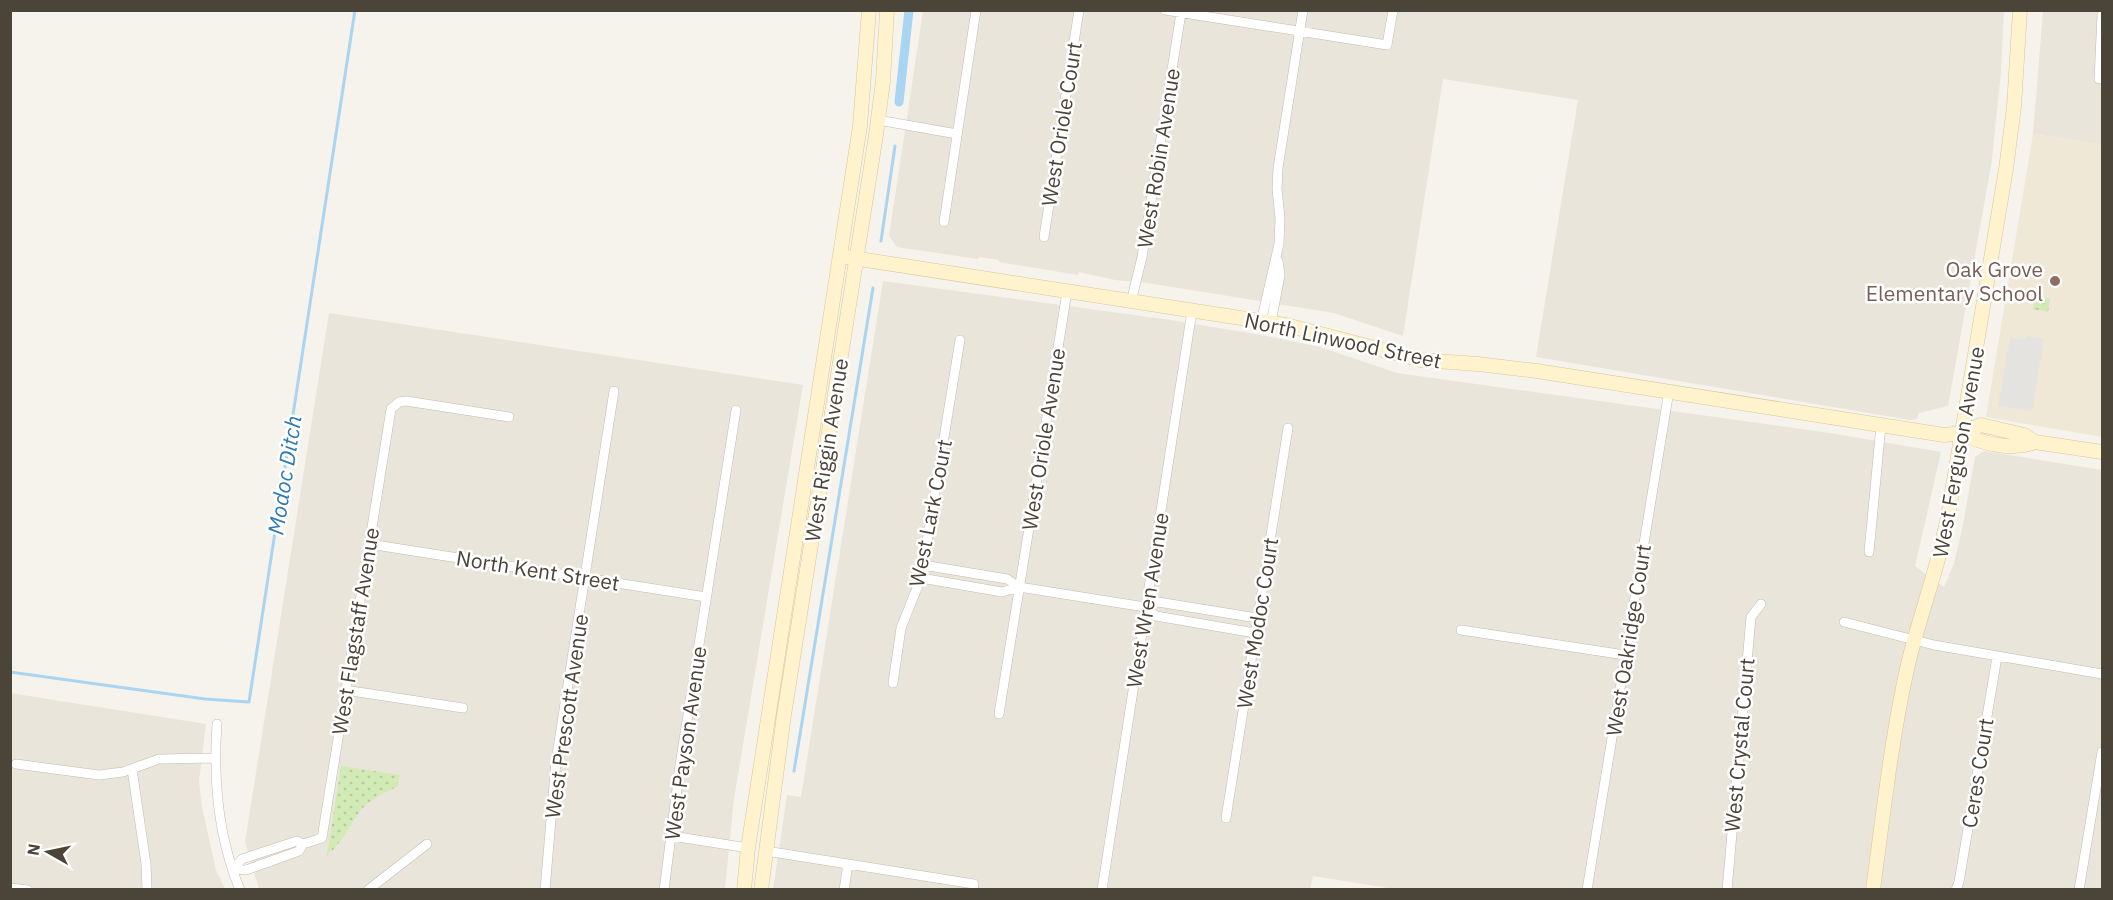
<svg xmlns="http://www.w3.org/2000/svg" width="2113" height="900" viewBox="0 0 2113 900" font-family="'IBM Plex Sans',sans-serif">
  <defs>
    <pattern id="green-dots" width="8" height="8" patternUnits="userSpaceOnUse" patternTransform="scale(1.5)"><rect width="8" height="8" fill="#d2eab5"/><path d="M2 2h.1M6 6h.1" fill="none" stroke="#b6ca9c" stroke-width="1.8" stroke-linecap="round"/></pattern>
  </defs>
  <rect width="100%" height="100%" fill="#f6f3ec"/>
  <path fill="#eae5da" d="M923 11H2004L2001 71 1992 160 1948 406 1919 413 1917 419 1910 420 1536 357 1578 100 1443 79 1403 336 1334 313 1147 283 1115 280 1079 272 1078 275 999 262V260L979 257 978 259 897 247 889 236Z
    M2043 11H2102V145L2033 134Z
    M883 281 1171 320 1261 335 1320 347 1397 373 1830 433 1941 452 1915 566 1944 587 1954 563 1963 525 1975 457 1984 451 2102 470V889L1400 890 1313 876 1310 890H773L787 795 801 797Z
    M329 313 803 385 734 799 725 889H259L245 842Z
    M10 693 206 724 199 781 202 807 216 870 225 889H11Z"/>
  <path fill="#efe8d6" d="M2033 134 2102 145V437L1986 417Z"/>
  <path fill="url(#green-dots)" d="M2035 297 2050 299 2048 312 2033 309Z
    M341 766 400 775 397 787C385 792 370 799 361 810 349 825 343 843 327 855Z"/>
  <path fill="#e5e3e0" d="M2026 336 2044 339 2032 411 1998 406 2010 338 2025 340Z"/>
  <g fill="none" stroke-linecap="round" stroke-linejoin="round">
    <path stroke="#a9d4f2" stroke-width="3" d="M881 241 895 146
      M10 672 205 699 249 702 355 10
      M794 771 873 288"/>
    <path stroke="#a9d4f2" stroke-width="9" d="M899 102 909 10"/>
    <g stroke="#c2bbae" stroke-width="10">
      <path id="street" d="M1165 10 1387 45 1393 10
        M2099 79 2102 15
        M878 120 957 134
        M944 222 976 10
        M1044 237 1079 10
        M1131 302 1142 257 1181 13
        M1261 322 1279 244 1280 218 1277 189 1278 168 1303 10
        M1271 323 1280 275 1278 261
        M369 544 706 597
        M1869 552 1881 425
        M923 565 1007 579 1019 587 1145 607 1156 616 1255 633
        M921 578 1002 592 1019 587
        M1145 607 1158 602 1257 618
        M1844 622 1934 645 2102 674
        M1461 630 1625 655
        M893 683 901 628 921 578 960 340
        M345 690 463 708
        M999 714 1067 292
        M217 724C213 781 218 837 240 890
        M16 764 99 775 123 772 159 759 215 758
        M132 769 146 864 147 890
        M1226 818 1288 428
        M672 836 748 848
        M766 851 974 884 973 890
        M233 869 246 870 299 851 303 844 322 838 391 409 399 402 406 401 509 417
        M233 869 242 859 297 841 303 844
        M10 888 28 890
        M368 890 427 844
        M545 890 556 761 614 391
        M664 890 680 765 736 410
        M844 890 848 864
        M1102 890 1192 311
        M1587 890 1669 391
        M1727 890 1751 617 1761 604
        M1956 890 1959 882 1997 657
        M2079 890 2102 752"/>
    </g>
    <g stroke="#d6c79b" stroke-width="15">
      <path id="secondary" d="M840 256 1286 325 1421 360 1478 364 1537 371 1944 435 1962 433 1981 425 2024 435 2035 442 2102 452
        M1962 433C1982 444 2013 451 2035 442
        M744 890 748 848 860 126 869 10
        M761 890 784 715 876 135 883 81 887 10
        M1873 890C1883 816 1891 741 1907 669 1919 615 1940 565 1949 510L2006 169 2014 107 2020 10"/>
    </g>
    <use href="#street" stroke="#fff" stroke-width="9"/>
    <use href="#secondary" stroke="#fff3cd" stroke-width="14"/>
  </g>
  <circle fill="#8d6e63" stroke="#fff" stroke-width="2" cx="2055" cy="281" r="6"/>
  <g text-anchor="middle" dominant-baseline="central" stroke-width="5" stroke-linejoin="round" paint-order="stroke">
    <g font-size="21" fill="#4b4439" stroke="#fff">
      <text transform="translate(1061 124) rotate(-81)">West Oriole Court</text>
      <text transform="translate(1158 158) rotate(-81)">West Robin Avenue</text>
      <text transform="translate(1343 340) rotate(12)">North Linwood Street</text>
      <text transform="translate(1043 439) rotate(-81)">West Oriole Avenue</text>
      <text transform="translate(826 450) rotate(-81)">West Riggin Avenue</text>
      <text transform="translate(1958 452) rotate(-80)">West Ferguson Avenue</text>
      <text transform="translate(930 513) rotate(-79)">West Lark Court</text>
      <text transform="translate(538 570) rotate(9)">North Kent Street</text>
      <text transform="translate(1147 600) rotate(-81)">West Wren Avenue</text>
      <text transform="translate(1257 623) rotate(-81)">West Modoc Court</text>
      <text transform="translate(355 631) rotate(-81)">West Flagstaff Avenue</text>
      <text transform="translate(1628 640) rotate(-81)">West Oakridge Court</text>
      <text transform="translate(566 716) rotate(-82)">West Prescott Avenue</text>
      <text transform="translate(685 743) rotate(-82)">West Payson Avenue</text>
      <text transform="translate(1739 745) rotate(-85)">West Crystal Court</text>
      <text transform="translate(1977 773) rotate(-81)">Ceres Court</text>
    </g>
    <g font-size="21" fill="#785e54" stroke="#fff" text-anchor="end">
      <text x="2043" y="269">Oak Grove<tspan x="2043" dy="24">Elementary School</tspan></text>
    </g>
    <g font-size="22" font-style="italic" fill="#2e7ab2" stroke="#fff">
      <text transform="translate(284 475) rotate(-81)">Modoc Ditch</text>
    </g>
  </g>
  <rect width="2113" height="900" fill="none" stroke="#4b4439" stroke-width="24"/>
  <g transform="translate(48 852) rotate(279)" stroke="#ffffff" stroke-width="4.5" paint-order="stroke">
  <path d="M0-4.5L10 22L0 15L-10 22Z" fill="#4b4439"/>
  <text y="-9" font-size="16" font-weight="bold" text-anchor="middle" fill="#4b4439">N</text>
  </g>
</svg>
